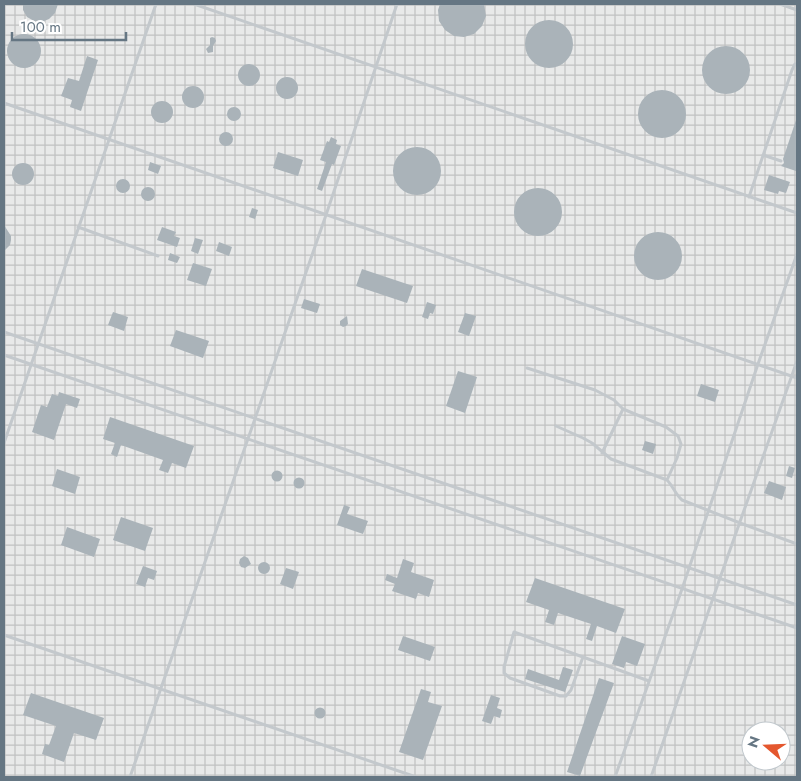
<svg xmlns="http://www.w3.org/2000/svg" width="801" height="781" viewBox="0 0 801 781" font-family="Jost,sans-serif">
  <defs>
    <pattern id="industrial-grid" width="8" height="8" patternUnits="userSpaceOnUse" patternTransform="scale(1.25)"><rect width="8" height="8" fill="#e8e9e9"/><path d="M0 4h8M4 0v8" fill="none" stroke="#c0c1c2"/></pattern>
  </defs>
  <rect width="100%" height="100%" fill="#fafaf8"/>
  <path fill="url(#industrial-grid)" fill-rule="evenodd" d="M4 4H797V777H4ZM751 731H781V761H751Z"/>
  <path fill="#aab3b9" d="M23 4H58L55 13 49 19 42 22 34 21 27 17 23 10Z
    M440 4H484L486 16 482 26 474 34 464 37 454 36 445 30 439 21 438 10Z
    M525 44a24 24 0 1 1 48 0a24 24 0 1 1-48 0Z
    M7 51a17 17 0 1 1 34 0a17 17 0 1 1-34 0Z
    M212 37 215 38 216 41 213 46V52L208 53 206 49 210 45V38Z
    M702 70a24 24 0 1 1 48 0a24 24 0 1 1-48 0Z
    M87 56 98 60 81 111 70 107 72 100 61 96 68 78 79 81Z
    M238 75a11 11 0 1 1 22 0a11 11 0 1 1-22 0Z
    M276 88a11 11 0 1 1 22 0a11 11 0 1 1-22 0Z
    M182 97a11 11 0 1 1 22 0a11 11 0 1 1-22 0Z
    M638 114a24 24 0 1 1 48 0a24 24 0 1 1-48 0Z
    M151 112a11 11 0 1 1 22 0a11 11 0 1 1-22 0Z
    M227 114a7 7 0 1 1 14 0a7 7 0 1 1-14 0Z
    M796 120H797V166L796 171 781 166 784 163 783 159Z
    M219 139a7 7 0 1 1 14 0a7 7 0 1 1-14 0Z
    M331 137 337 140 336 144 341 146 334 165 332 164 322 191 317 189 326 162 320 160 327 141 329 142Z
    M393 171a24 24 0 1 1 48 0a24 24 0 1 1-48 0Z
    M278 152 303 160 298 176 273 168Z
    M150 162 161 166 158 174 148 170Z
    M12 174a11 11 0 1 1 22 0a11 11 0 1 1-22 0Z
    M769 175 790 182 786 193 779 191 778 194 764 190Z
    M116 186a7 7 0 1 1 14 0a7 7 0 1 1-14 0Z
    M141 194a7 7 0 1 1 14 0a7 7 0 1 1-14 0Z
    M514 212a24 24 0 1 1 48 0a24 24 0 1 1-48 0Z
    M252 208 258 210 255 219 249 217Z
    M4 225 11 236V240L10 245 4 251Z
    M162 227 176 232 174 236 180 238 177 247 157 240Z
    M634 256a24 24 0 1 1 48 0a24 24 0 1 1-48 0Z
    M195 238 203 240 198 254 191 251Z
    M219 242 232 247 229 256 216 251Z
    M170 253 180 257 177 263 168 260Z
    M193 263 212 269 206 286 187 280Z
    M362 269 413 286 407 303 356 286Z
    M304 299 320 304 317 313 301 308Z
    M427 302 436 305 433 314 430 313 428 319 422 317Z
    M113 312 128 317 124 331 108 325Z
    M465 313 476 316 469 336 458 332Z
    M347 316 348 324 346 326 343 327 340 325V321Z
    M176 330 209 341 203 358 170 346Z
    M458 371 477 377 465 413 446 406Z
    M701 384 719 390 715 402 697 396Z
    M59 392 80 399 77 408 66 404 54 440 32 432 41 405 47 407 52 394 58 396Z
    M110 417 194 446 186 468 172 463 168 473 159 470 163 460 121 445 117 457 111 454 115 443 103 439Z
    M645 441 656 444 653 454 642 450Z
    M789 466 795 468 792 478 786 476Z
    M57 469 80 477 75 494 52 486Z
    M271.5 476a5.5 5.5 0 1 1 11 0a5.5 5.5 0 1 1-11 0Z
    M293.5 483a5.5 5.5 0 1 1 11 0a5.5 5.5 0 1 1-11 0Z
    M769 481 786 487 782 500 764 493Z
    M344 505 350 507 347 514 368 521 363 534 337 525Z
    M121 517 153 528 145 551 113 540Z
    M67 527 100 539 94 557 61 545Z
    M244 556 248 558 251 564 245 568 241 567 239 563 240 559Z
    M403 559 414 563 411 572 434 580 429 597 418 593 416 599 392 591 395 584 385 580 387 574 397 578Z
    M258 568a6 6 0 1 1 12 0a6 6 0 1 1-12 0Z
    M143 566 157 571 154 580 148 578 145 587 136 584Z
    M286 568 299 572 293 589 280 584Z
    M535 578 625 609 616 633 597 626 592 641 586 639 591 624 558 613 554 625 545 622 549 610 526 602Z
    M403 636 435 647 430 661 398 650Z
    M622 636 645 644 637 666 626 662 624 668 612 664Z
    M563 667 573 670 565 692 525 679 528 669 559 680Z
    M599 678 614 683 580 776 567 772Z
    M421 689 431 692 428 702 442 706 423 760 399 752Z
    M31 693 104 718 96 740 74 733 64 762 42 754 45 744 49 745 56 726 23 715Z
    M491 695 500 698 497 708 502 710 500 718 494 716 491 724 482 721Z
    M314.5 713a5.5 5.5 0 1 1 11 0a5.5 5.5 0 1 1-11 0Z"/>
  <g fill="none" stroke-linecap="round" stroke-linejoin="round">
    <path stroke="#c3c8cc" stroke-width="3" d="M194 4 797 213
      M780 4 797 10
      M4 103 797 378
      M763 155 781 161
      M749 197 792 70 795 64H797
      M78 227 158 256
      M4 332 797 605
      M4 355 797 628
      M527 368 595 390 614 400 623 409 666 427 678 436 681 444 677 458 667 480
      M556 426 583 438 592 443 611 459 667 480C673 486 675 494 682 500L740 523 797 544
      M4 443 156 4
      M602 453 623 409
      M4 635 416 777
      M583 657 571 690 566 696H560L510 678 504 673V667L514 632 649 681
      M130 777 326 215 397 4
      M615 777 682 589 758 364 797 254
      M651 777 720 578 797 361"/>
  </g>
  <rect width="801" height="781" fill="none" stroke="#657683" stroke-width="10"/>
  <g transform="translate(766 746) rotate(289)"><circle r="24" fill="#ffffff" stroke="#c1c8cd"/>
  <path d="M0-4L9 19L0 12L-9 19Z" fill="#e4572e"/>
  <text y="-8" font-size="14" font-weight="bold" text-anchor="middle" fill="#657683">N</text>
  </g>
  <path d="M12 32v8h114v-8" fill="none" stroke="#657683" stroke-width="2.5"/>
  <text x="20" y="32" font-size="15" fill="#657683" stroke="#ffffff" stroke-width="4" paint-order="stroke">100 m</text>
</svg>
